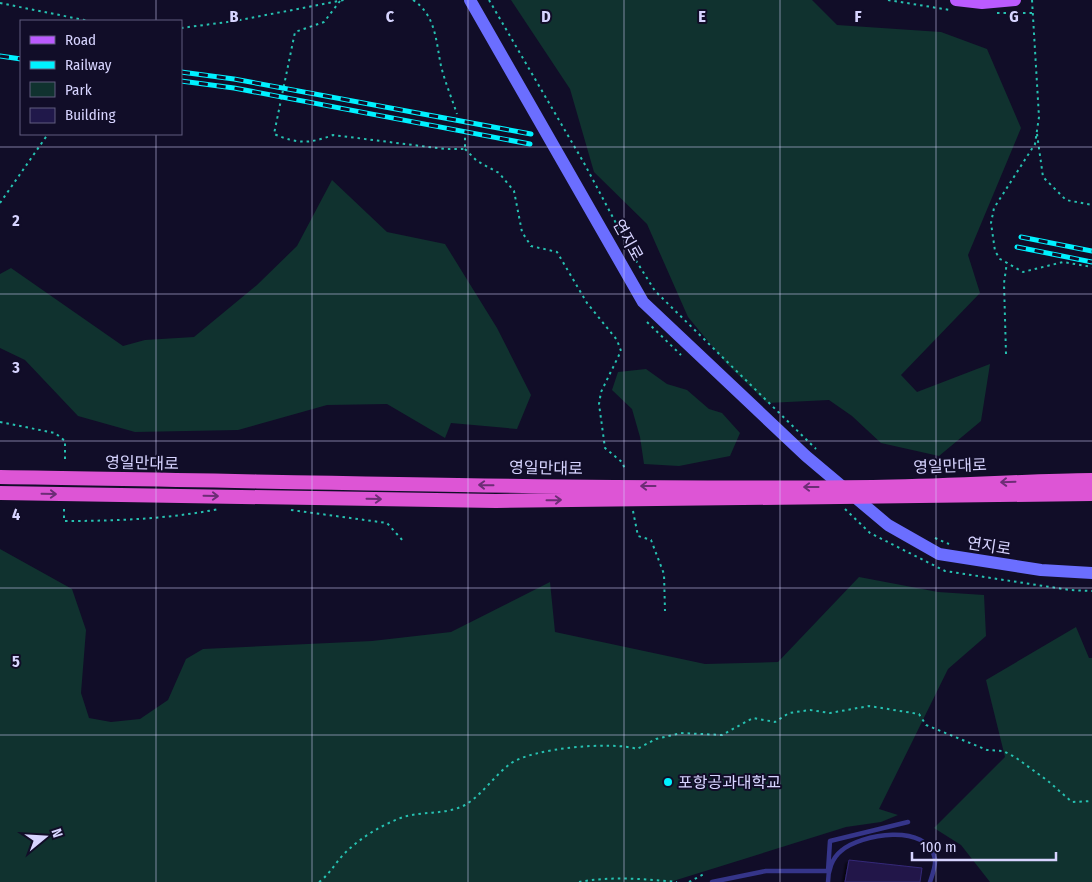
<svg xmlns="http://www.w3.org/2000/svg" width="1092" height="882" viewBox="0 0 1092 882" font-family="'Fira Sans Condensed','Noto Sans KR',sans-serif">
  <defs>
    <filter id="shadow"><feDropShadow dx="-3" dy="3" stdDeviation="1" flood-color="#0009"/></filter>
  </defs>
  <rect width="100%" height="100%" fill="#110d28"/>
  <path fill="#10322f" d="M511 0H812L837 25 941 32 987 49 1021 128 968 255 980 293 901 375 917 392 990 364 981 421 939 456 881 443 852 416 829 400 767 403 726 363 688 317 647 224 594 172 570 89Z
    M332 180 387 232 445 244 497 328 531 395 517 429 451 423 445 438 387 404 327 405 238 430 135 432 78 416 25 360 0 348V274L11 268 123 346 145 340 194 337 257 285 297 246Z
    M646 369 667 384 687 390 709 409 722 413 740 433 730 456 679 466 644 464 640 437 632 409 612 390 618 372Z
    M0 549 72 589 86 630 81 693 89 718 111 722 140 719 168 700 186 659 203 649 372 641 451 632 550 582 555 632 705 664 778 662 859 577 938 592 984 595 986 636 948 669 879 809 898 815 881 822 846 827 670 882H0Z
    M1076 627 1089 658H1092V882H990L961 845 934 828 1005 757 986 680Z"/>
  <path fill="#20184a" stroke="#352878" filter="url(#shadow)" d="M849 860 922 868 920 882H845Z"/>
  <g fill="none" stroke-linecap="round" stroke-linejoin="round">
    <path stroke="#26c1b1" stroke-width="2" stroke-dasharray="2.5 4" stroke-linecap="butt" d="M413 0C436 15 436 42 441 66 445 82 452 99 457 114
      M489 0 584 163 635 259 655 291 816 449
      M888 0 950 10
      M1032 0 1039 117 1035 144 994 208 991 223 995 251 1000 259 1023 272 1063 262 1092 267
      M340 1 324 22 295 32 274 134C298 144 309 144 333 135L445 149H465V135
      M0 3 89 21
      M997 13H1032
      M181 28 235 21 344 0
      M1037 134 1043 177 1066 200 1092 205
      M465 149 477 161 499 173 514 191 522 232 531 246 557 252 587 303 617 340 621 351 601 392 599 404 605 448 623 463 625 471
      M0 203 48 134
      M647 322 681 355
      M1006 354 1004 283 1007 262
      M0 422 55 433 65 441V462
      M64 509V521C117 521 167 519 219 509
      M845 509 870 533 945 571 1070 590 1092 591
      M291 510 387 523 404 542
      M633 511 638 536 651 540 664 574 665 611
      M935 538 949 544
      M319 882C330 874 335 863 344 854 359 839 378 827 398 819 419 810 444 816 465 805 482 795 494 776 510 764 531 748 612 741 637 749L656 739 681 733 722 735 753 718 775 722 789 713 810 710 830 713 869 706 919 714 926 725 987 750 1003 751 1015 757 1048 781 1072 802 1092 801
      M579 882C611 876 645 879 677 882
      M689 882 704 874"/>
    <path stroke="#35358a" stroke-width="4.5" d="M712 882 766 871H828L830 841 908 822
      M828 882C828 871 832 858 841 851 860 834 928 822 935 859 936 865 932 876 930 882"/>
    <path stroke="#6b6eff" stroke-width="12" d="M470 0 643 302 806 456 888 525 939 554 1041 570 1092 573"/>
    <path stroke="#bb5bff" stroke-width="12" d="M956 0 982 3 1015 0"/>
    <path stroke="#dd55d5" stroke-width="14" d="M0 477C291 481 582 490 873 487 946 486 1019 481 1092 480
      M0 493 496 501 1092 494"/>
    <g stroke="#00f1ff" stroke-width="5">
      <path id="rail" d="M0 56 21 59
        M181 72 234 79 531 134
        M181 81 234 88 530 144
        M1021 237 1092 251
        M1017 247 1092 262"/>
    </g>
    <use href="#rail" stroke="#110d28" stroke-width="3" stroke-dasharray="9" stroke-linecap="butt"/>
  </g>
  <defs><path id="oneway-shaft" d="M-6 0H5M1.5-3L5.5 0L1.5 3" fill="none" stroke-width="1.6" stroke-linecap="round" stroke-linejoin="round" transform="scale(1.25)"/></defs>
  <g stroke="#6d2d76">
    <use href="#oneway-shaft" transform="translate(1008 482) rotate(178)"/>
    <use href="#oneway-shaft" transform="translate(486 485) rotate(-179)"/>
    <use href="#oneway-shaft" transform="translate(648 486) rotate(-180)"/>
    <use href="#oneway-shaft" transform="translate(811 487) rotate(-180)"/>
    <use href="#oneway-shaft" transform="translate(49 494) rotate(1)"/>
    <use href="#oneway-shaft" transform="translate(211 496) rotate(1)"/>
    <use href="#oneway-shaft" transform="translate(374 499) rotate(1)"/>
    <use href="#oneway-shaft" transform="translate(554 500) rotate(-1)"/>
  </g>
  <path fill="none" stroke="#d7d4ff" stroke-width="1" stroke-opacity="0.55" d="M156 0V21M312 0V882M468 0V882M624 0V882M780 0V882M936 0V882M156 134V882M0 147H1092M0 294H1092M0 441H1092M0 588H1092M0 735H1092"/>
  <circle fill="#00f1ff" stroke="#110d28" stroke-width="2" cx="668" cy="782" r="5"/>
  <g text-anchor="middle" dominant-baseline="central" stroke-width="4" stroke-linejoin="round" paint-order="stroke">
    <g font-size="16" fill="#d7d4ff" stroke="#110d28">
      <text transform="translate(628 240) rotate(61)">연지로</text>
      <text transform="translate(142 463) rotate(1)">영일만대로</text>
      <text transform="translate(950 466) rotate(-2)">영일만대로</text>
      <text transform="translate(546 468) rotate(1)">영일만대로</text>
      <text transform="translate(989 546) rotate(9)">연지로</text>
    </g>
    <g font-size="16" fill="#d7d4ff" stroke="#110d28" text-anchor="start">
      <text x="678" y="782">포항공과대학교</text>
    </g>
  </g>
  <g font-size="16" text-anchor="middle" font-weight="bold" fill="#d7d4ff" stroke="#110d28" stroke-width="4" stroke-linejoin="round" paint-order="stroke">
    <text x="234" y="22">B</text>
    <text x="390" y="22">C</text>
    <text x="546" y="22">D</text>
    <text x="702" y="22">E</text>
    <text x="858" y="22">F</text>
    <text x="1014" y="22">G</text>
    <text x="16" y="226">2</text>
    <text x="16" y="373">3</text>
    <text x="16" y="520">4</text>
    <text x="16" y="667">5</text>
  </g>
  <rect x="20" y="20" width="162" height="115" fill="#110d28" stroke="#605d7e"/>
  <rect x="30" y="36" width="25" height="8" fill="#bb5bff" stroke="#605d7e"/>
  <text x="65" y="45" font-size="15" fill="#d7d4ff">Road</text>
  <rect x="30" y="61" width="25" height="8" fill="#00f1ff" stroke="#605d7e"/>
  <text x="65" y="70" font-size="15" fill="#d7d4ff">Railway</text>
  <rect x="30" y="82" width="25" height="15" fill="#10322f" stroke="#605d7e"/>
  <text x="65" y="95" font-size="15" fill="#d7d4ff">Park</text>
  <rect x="30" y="108" width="25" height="15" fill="#20184a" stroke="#605d7e"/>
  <text x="65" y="120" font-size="15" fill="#d7d4ff">Building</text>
  <g transform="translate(45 837) rotate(72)" stroke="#110d28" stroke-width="4" paint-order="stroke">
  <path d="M0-4L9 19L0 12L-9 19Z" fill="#d7d4ff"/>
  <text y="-8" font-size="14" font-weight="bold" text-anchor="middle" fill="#d7d4ff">N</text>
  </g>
  <path d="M912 852v8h144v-8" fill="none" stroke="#d7d4ff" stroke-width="2.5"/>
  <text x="920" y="852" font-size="15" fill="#d7d4ff" stroke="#110d28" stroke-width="4" paint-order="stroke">100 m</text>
</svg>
